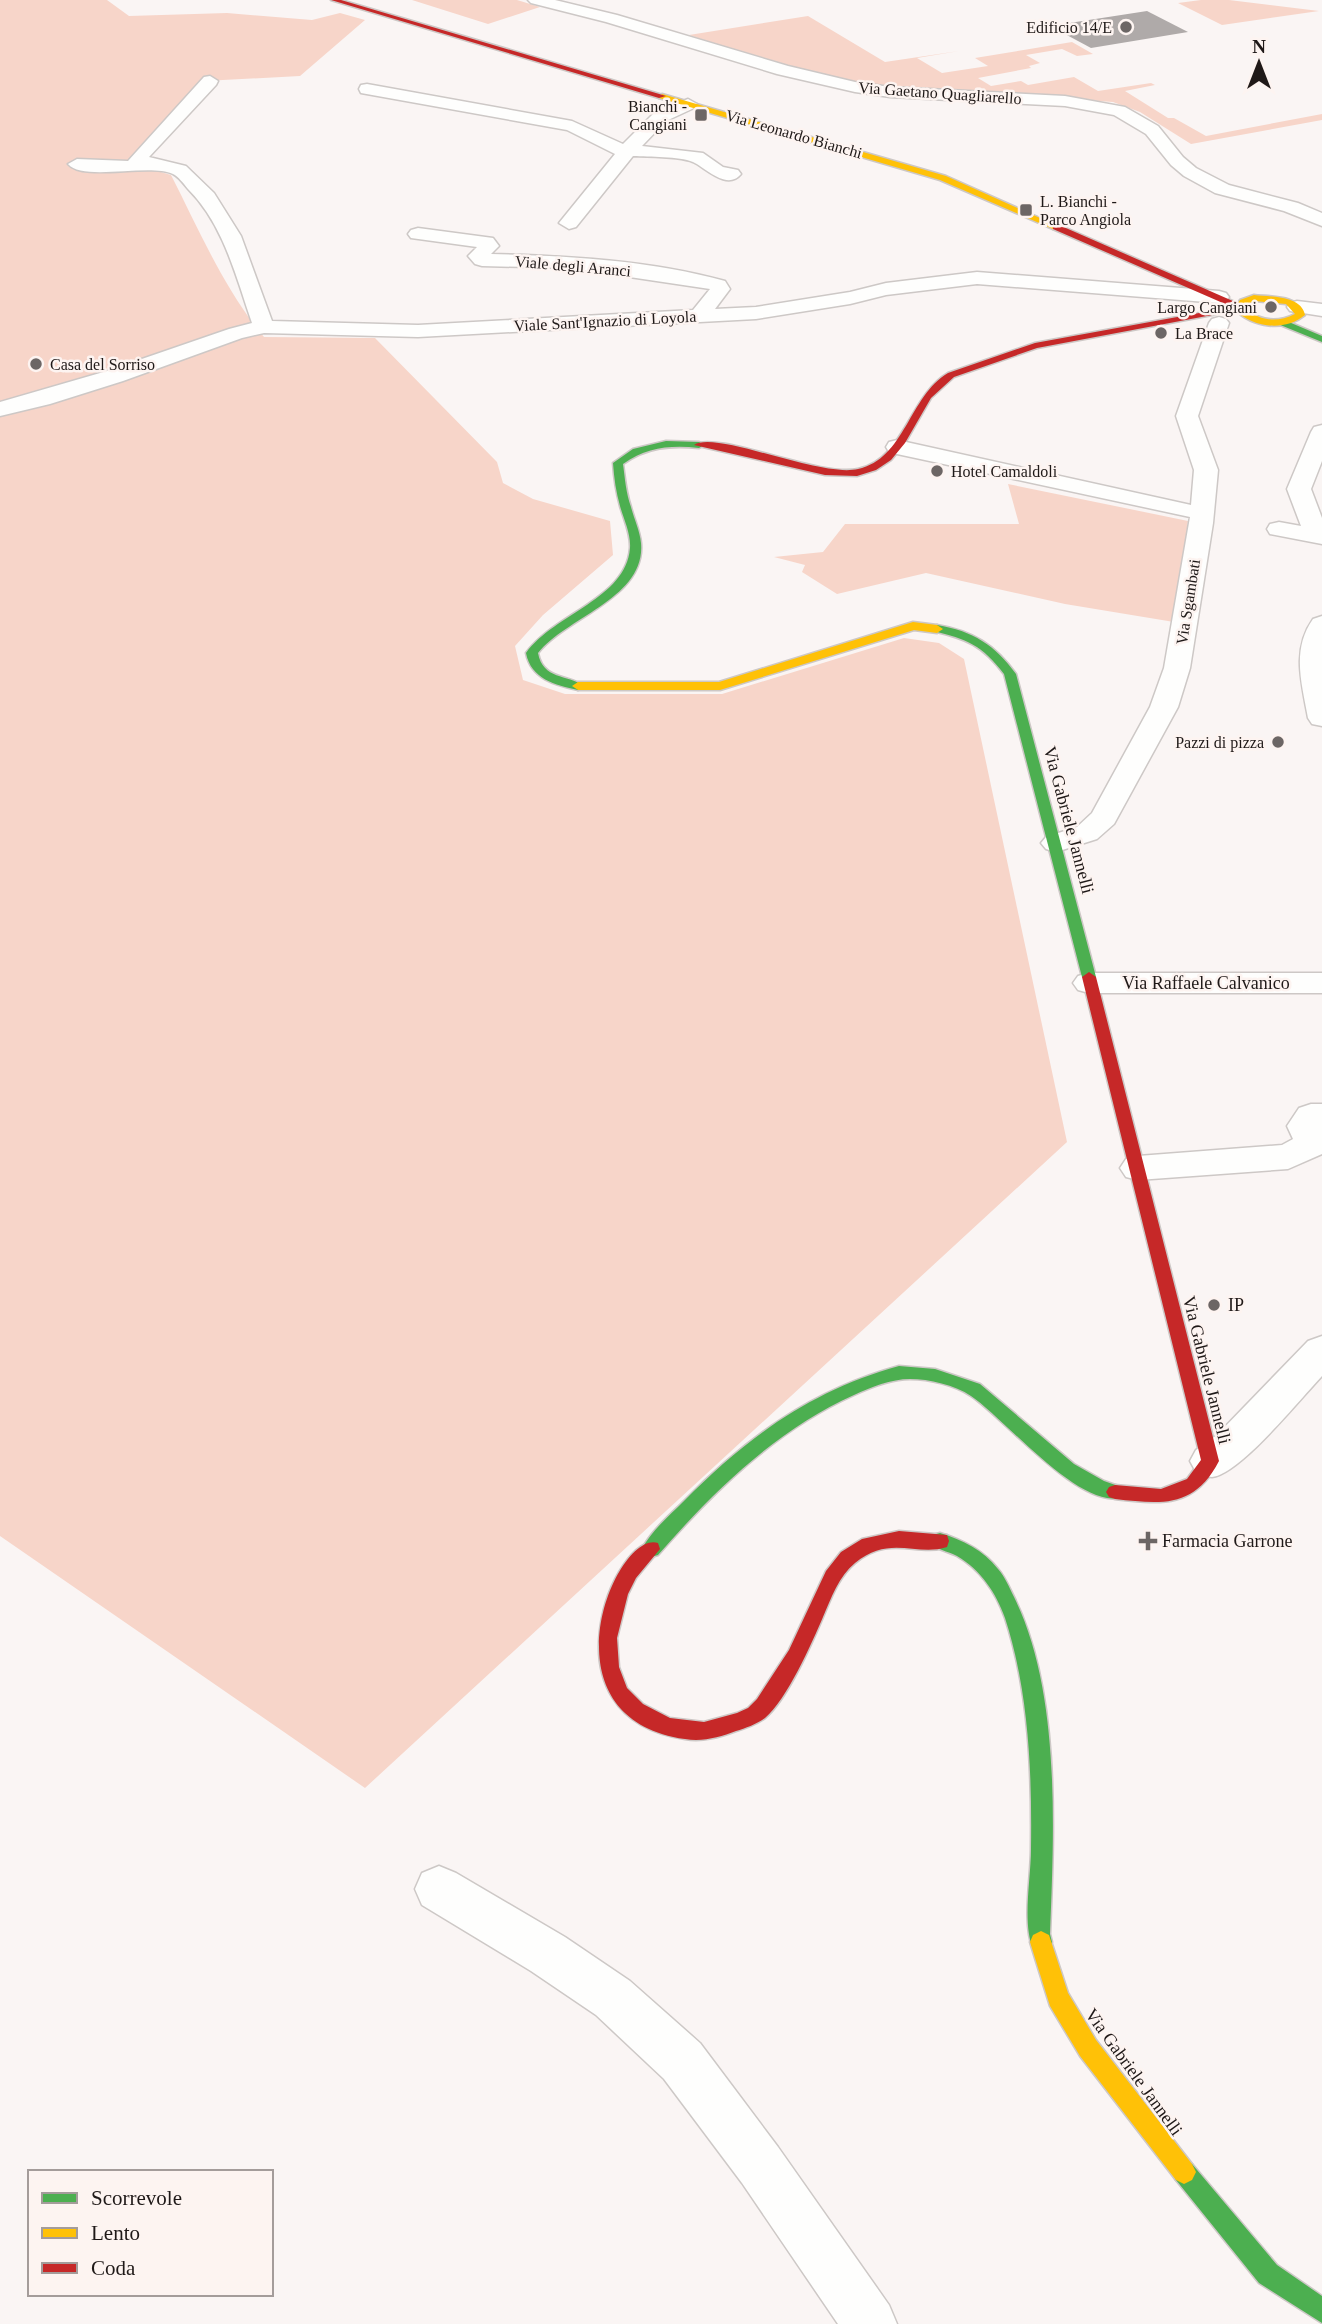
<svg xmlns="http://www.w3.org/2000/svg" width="1322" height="2324" viewBox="0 0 1322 2324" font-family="'Times New Roman',serif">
  <rect width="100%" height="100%" fill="#faf5f4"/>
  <path fill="#f7d5c9" d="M0 0H107L129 16 227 13 312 20 340 13 365 20 300 76 204 81 126 162 171 175C199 230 224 289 264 337L375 338 497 462 503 483 533 499 610 521 613 555 543 615 515 646 523 680 565 694H722L904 638 939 643 964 659 1067 1142 365 1788 0 1536Z
    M412 0H517L540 7 488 24Z
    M1201 0H1229L1319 11 1222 25 1178 3Z
    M808 16 885 62 959 51 917 58 942 73 988 66 975 58 1072 42 1093 54 1077 56 1062 49 1026 55 1040 63 1029 66 1031 68 978 78 991 86 1021 81 1028 85 1074 77 1098 91 1151 83 1155 85 1125 91 1168 118H1174L1206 136 1322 114V120L1191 144 1140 112 1113 102 862 84 782 66 689 35Z
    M1008 484 1188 521 1174 622 1065 604 926 573 837 594 802 572 805 565 774 557 823 552 845 524H1019Z"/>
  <path fill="#afaaa9" d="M1147 11 1188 32 1091 48 1050 26Z"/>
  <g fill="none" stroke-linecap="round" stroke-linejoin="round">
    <g stroke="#cdc8c6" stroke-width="3">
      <path id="street" d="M528 0H555L617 15 788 66 855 82 890 87 1065 96 1125 107 1158 126 1183 157 1196 168 1229 185 1298 203 1322 213V226L1284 211 1215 193 1184 176 1171 165 1146 134 1114 115 1065 106 890 97 855 92 777 74 606 22 531 3Z
        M210 76 218 81 216 85 149 157 186 166 214 193 241 236 272 321 418 325 693 310 710 289 569 268 482 266 475 264 468 256 477 247 411 238 408 234 411 230 418 228 493 238 499 246 491 254C569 256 650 260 725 281L730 289 715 309 756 307 850 292 886 283 977 272 1219 291 1226 293 1229 297 1226 301 1219 303 977 284 886 295 850 304 756 319 418 337 264 333 242 338 123 381 50 404 0 416V402L107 371 229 329 252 323C236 277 224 225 188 189 184 184 178 176 173 174 149 163 83 182 68 164L77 159 128 161 204 77Z
        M367 84 572 121 623 144 654 113 688 99 697 104 694 108 666 121 642 146 703 153 723 167 738 170 741 174C727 191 706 168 693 162 679 156 649 157 633 156L576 227 569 229 559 223 615 154 567 130 361 93 359 89 361 85Z
        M1297 301 1322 304V316L1290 311 1287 307 1290 303Z
        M1219 317 1226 319 1229 323 1198 416 1218 470 1213 523 1190 668 1178 707 1114 824 1097 839 1056 852 1046 849 1041 843 1046 837 1077 827 1092 813 1150 707 1164 668 1190 517 897 454 889 452 886 447 889 442 897 440 1191 505 1194 470 1176 416 1209 323 1212 319Z
        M1322 425V461L1311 489 1322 518V544L1270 534 1267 529 1270 524 1279 522 1301 526 1287 489 1311 432 1314 427Z
        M1322 616V726L1312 724 1308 718C1302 684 1291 650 1313 619Z
        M1089 973H1322V993H1089L1078 990 1073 983 1078 976Z
        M1311 1104H1322V1154L1288 1169 1138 1180 1126 1177 1120 1168 1126 1159 1138 1156 1282 1145 1293 1139 1287 1126 1299 1108Z
        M1322 1336V1376C1301 1398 1240 1474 1212 1477 1207 1477 1201 1474 1196 1472L1190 1461 1196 1450 1217 1435 1308 1341Z
        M439 1866 456 1873 565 1937 630 1981 700 2043 778 2147 889 2305 897 2324H838L742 2183 664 2079 596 2015 531 1971 422 1905 415 1889 422 1873Z"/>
    </g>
    <g stroke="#cdc8c6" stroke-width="3">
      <path id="fast" d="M1278 320H1284L1322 336V342L1278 324Z
        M666 441 699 442 704 445 699 448C671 445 647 447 623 464 625 479 626 493 631 507 634 519 640 531 641 543 646 598 566 617 538 653 543 680 567 674 584 686L578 690C555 685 531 679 526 653 555 613 626 599 630 548 631 534 624 520 620 506 616 492 614 478 613 463L633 449Z
        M937 625C973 631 995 645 1016 674L1096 977 1094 980 1089 982 1082 977 1004 674C982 645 967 639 933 631L931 629Z
        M899 1366 935 1369 980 1384 1074 1464 1104 1481 1121 1487 1124 1492 1121 1497C1081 1511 1003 1417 971 1396 955 1385 929 1379 910 1379 891 1379 871 1387 854 1395 776 1430 714 1491 658 1555L651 1557 644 1555 642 1549C651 1531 670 1515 684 1501 747 1437 812 1390 899 1366Z
        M940 1533C963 1540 983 1550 998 1569 1005 1577 1009 1587 1014 1597 1061 1692 1054 1830 1050 1934L1052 1942 1049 1949 1041 1953 1033 1949C1022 1923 1031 1878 1031 1849 1032 1772 1029 1692 1005 1618 996 1593 981 1570 957 1556 948 1551 935 1550 931 1541L933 1535Z
        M1184 2160 1192 2164 1277 2265 1322 2296V2323L1259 2283 1176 2180 1172 2172 1176 2164Z"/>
    </g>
    <g stroke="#cdc8c6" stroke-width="3">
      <path id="slow" d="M662 94 946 176 1060 227 1053 229 940 180 659 98Z
        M1254 295C1270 297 1301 295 1305 315 1284 332 1253 328 1234 309L1240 300ZM1255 301 1286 304 1295 314C1277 323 1260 321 1244 308L1247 304Z
        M913 622 937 625 943 629 937 633 914 630 720 690H578L572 686 578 682H719Z
        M1041 1931 1049 1935 1068 1993 1096 2040 1192 2164 1196 2172 1192 2180 1184 2184 1176 2180 1080 2056 1050 2006 1030 1942 1033 1935Z"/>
    </g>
    <g stroke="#cdc8c6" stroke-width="3">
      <path id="jam" d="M331 0H341L666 96 659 98Z
        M1053 225H1059L1242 305 1244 309 1037 348 954 377 931 398 905 443 891 460 876 470 857 476 825 475 694 445C716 430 820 478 858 469 905 459 909 396 948 373L1035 343 1232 307 1053 229Z
        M1089 972 1096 977 1219 1461C1194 1509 1161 1504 1115 1499L1109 1497 1106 1492 1109 1487 1115 1485 1161 1489 1187 1479 1201 1460 1082 977Z
        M899 1531 947 1535 949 1541 947 1547C916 1557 890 1534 855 1563 839 1576 831 1598 823 1617 812 1643 786 1701 765 1718 757 1724 746 1728 736 1731 720 1737 703 1742 685 1739 537 1718 616 1529 658 1543L660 1549 636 1578 628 1594 617 1638 619 1667 627 1688 643 1704 670 1718 704 1722 737 1713 748 1708 757 1699 789 1650 826 1571 841 1552 862 1539Z"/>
    </g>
    <use href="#street" fill="#fefefd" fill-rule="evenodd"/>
    <use href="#fast" fill="#4caf50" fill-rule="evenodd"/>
    <use href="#slow" fill="#ffc107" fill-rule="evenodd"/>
    <use href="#jam" fill="#c62828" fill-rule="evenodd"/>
  </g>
  <g fill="#6c6665" stroke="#fdf4f1" stroke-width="2.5">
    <circle cx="1126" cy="27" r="7"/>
    <rect x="694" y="108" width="14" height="14" rx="3.5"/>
    <rect x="1019" y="203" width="14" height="14" rx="3.5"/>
    <circle cx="1271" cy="307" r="7"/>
    <circle cx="1161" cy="333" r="7"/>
    <circle cx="36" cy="364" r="7"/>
    <circle cx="937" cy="471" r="7"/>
    <circle cx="1278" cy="742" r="7"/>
    <circle cx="1214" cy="1305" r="7"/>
    <path d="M1144.5 1530.5h7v7h7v7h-7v7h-7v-7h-7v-7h7z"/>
  </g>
  <g text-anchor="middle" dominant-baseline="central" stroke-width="5" stroke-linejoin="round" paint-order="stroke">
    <g font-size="16" fill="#1f1918" stroke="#fdf4f1" text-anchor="end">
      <text x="1112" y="27">Edificio 14/E</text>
      <text x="687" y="106">Bianchi -<tspan x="687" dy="18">Cangiani</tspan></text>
      <text x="1040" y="201" text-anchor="start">L. Bianchi -<tspan x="1040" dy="18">Parco Angiola</tspan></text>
      <text x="1257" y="307">Largo Cangiani</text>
      <text x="1175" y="333" text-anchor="start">La Brace</text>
      <text x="50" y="364" text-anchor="start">Casa del Sorriso</text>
      <text x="951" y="471" text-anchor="start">Hotel Camaldoli</text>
      <text x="1264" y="742">Pazzi di pizza</text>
    </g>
    <g font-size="16" fill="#1f1918" stroke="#fdf4f1">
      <text transform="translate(940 93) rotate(4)">Via Gaetano Quagliarello</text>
      <text transform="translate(794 134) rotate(16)">Via Leonardo Bianchi</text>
      <text transform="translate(573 266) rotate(5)">Viale degli Aranci</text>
      <text transform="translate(605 321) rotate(-3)">Viale Sant'Ignazio di Loyola</text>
      <text transform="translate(1188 602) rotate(-81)">Via Sgambati</text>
    </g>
    <g font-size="18" fill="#1f1918" stroke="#fdf4f1">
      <text transform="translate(1069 820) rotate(75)">Via Gabriele Jannelli</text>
      <text x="1206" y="983">Via Raffaele Calvanico</text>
      <text transform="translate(1207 1370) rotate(76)">Via Gabriele Jannelli</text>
      <text transform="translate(1134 2072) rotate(54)">Via Gabriele Jannelli</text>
    </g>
    <g font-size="18" fill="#1f1918" stroke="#fdf4f1" text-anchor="start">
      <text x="1228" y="1305">IP</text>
      <text x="1162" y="1541">Farmacia Garrone</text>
    </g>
  </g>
  <rect x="28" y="2170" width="245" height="126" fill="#fdf4f1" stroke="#a49c9a" stroke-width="2"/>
  <rect x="42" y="2193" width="35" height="10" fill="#4caf50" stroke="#a49c9a" stroke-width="2"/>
  <text x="91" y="2205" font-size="21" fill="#1f1918">Scorrevole</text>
  <rect x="42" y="2228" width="35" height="10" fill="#ffc107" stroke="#a49c9a" stroke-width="2"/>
  <text x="91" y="2240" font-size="21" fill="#1f1918">Lento</text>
  <rect x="42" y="2263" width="35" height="10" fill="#c62828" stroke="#a49c9a" stroke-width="2"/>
  <text x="91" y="2275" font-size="21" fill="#1f1918">Coda</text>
  <g transform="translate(1259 63)" stroke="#fdf4f1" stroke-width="5" paint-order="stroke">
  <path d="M0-5L12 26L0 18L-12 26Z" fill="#1f1918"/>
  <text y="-10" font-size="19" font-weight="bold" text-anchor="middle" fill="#1f1918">N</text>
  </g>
</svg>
